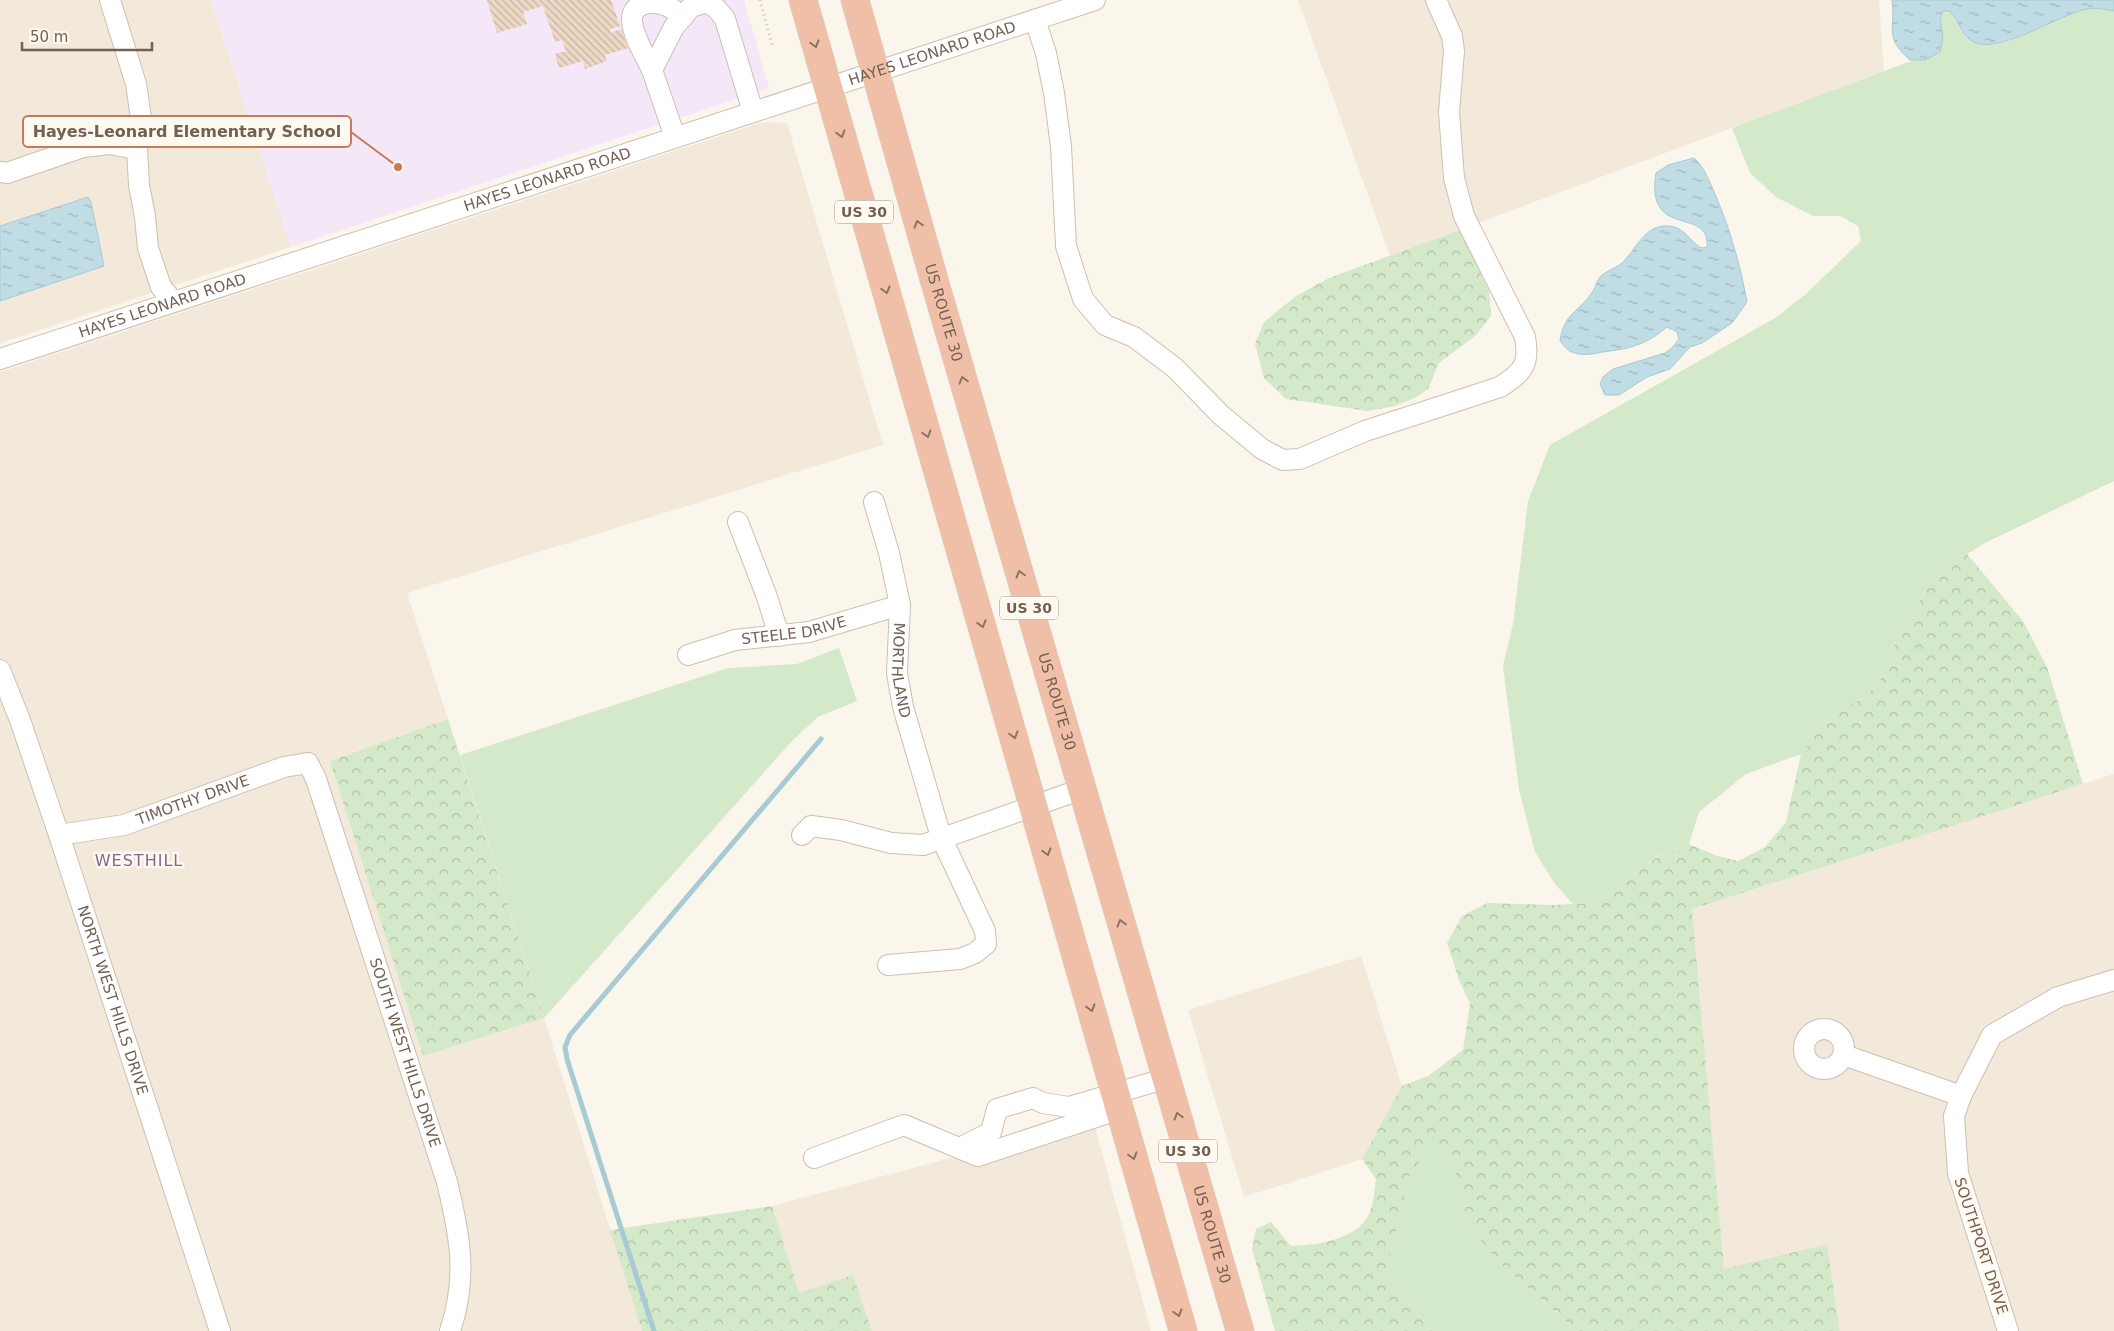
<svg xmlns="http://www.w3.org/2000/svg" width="2114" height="1331" viewBox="0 0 2114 1331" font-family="'DejaVu Sans',sans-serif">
  <defs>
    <pattern id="forest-crowns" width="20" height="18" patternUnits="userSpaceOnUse" patternTransform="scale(1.25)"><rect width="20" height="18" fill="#d4e8ca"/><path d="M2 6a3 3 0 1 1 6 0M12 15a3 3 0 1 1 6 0" fill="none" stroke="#b1bfa6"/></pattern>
    <pattern id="water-ripples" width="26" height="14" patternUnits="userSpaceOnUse" patternTransform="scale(1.25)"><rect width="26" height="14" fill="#c0dce4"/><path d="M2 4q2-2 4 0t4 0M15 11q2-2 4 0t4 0" fill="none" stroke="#a1b6bb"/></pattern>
    <pattern id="building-back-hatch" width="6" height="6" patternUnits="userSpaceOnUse" patternTransform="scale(1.25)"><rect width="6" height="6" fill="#eed8c5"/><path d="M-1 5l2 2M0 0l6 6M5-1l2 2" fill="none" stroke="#c5b2a2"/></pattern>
  </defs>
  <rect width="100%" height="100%" fill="#fbf6eb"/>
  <path fill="#f2e9da" d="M0 0H211L291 247 0 343Z
    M1298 0H1879L1884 71 1390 256Z
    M763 122 787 123 883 445 407 593 448 719 330 761 423 1056 544 1018 642 1331H0V372Z
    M2114 774V1331H1840L1827 1244 1724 1270 1692 909Z
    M1361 956 1402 1086 1362 1159 1244 1197 1188 1010Z
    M1095 1127 1151 1331H872L853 1276 799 1294 772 1206 950 1158 984 1164Z"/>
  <path fill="#f3e7f8" d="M211 0H744L769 88 291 247Z"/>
  <path fill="#d4e8ca" d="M2089 8 2114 11V481L1985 543 1933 575 1916 609 1896 640 1890 668 1865 697 1831 715 1801 754 1746 774 1699 812 1689 844 1659 855 1639 870 1617 891 1594 903 1573 904 1555 884 1535 852 1519 790 1503 666 1513 624 1528 501 1550 445 1777 317 1807 293 1861 241 1858 226 1840 216H1813L1776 197 1750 173 1732 128 1914 60H1925L1940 52 1943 36 1940 19 1943 11H1950C1956 18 1957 28 1963 34 1988 60 2026 32 2052 21 2063 15 2076 12 2089 8Z
    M839 648 857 701 818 717 793 740 544 1018 460 755 728 668 797 664Z
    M1430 1148 1452 1160 1468 1226 1504 1267 1577 1331H1432L1388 1277 1391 1251 1410 1175Z"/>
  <path fill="url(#forest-crowns)" d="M1460 230 1489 291 1491 316 1475 336 1439 363 1428 389 1417 397 1395 406 1368 411 1286 399 1264 378 1255 344 1264 322 1296 296 1329 278Z
    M1967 554 2023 621 2047 667 2083 784 1692 909 1724 1269 1827 1244 1840 1331H1577L1504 1267 1468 1226 1452 1160 1430 1148 1410 1175 1391 1251 1388 1277 1432 1331H1275L1252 1249 1256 1229 1271 1222 1291 1246C1318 1245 1361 1240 1371 1209 1374 1200 1374 1189 1376 1179L1362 1159 1402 1086 1428 1076 1463 1050 1470 1004 1459 980 1447 943 1462 916 1487 903 1552 905 1594 903 1617 891 1639 870 1660 855 1689 844 1717 856 1738 861 1765 847 1786 822 1801 754 1831 715 1865 697 1890 668 1896 640 1916 609 1933 575Z
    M448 719 544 1018 423 1056 330 761Z
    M772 1206 799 1293 853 1275 872 1331H642L610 1230Z"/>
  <path fill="url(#water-ripples)" stroke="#a7cad4" d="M1892 0H2114V11C2106 10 2095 7 2087 9 2058 14 1997 57 1972 41 1959 33 1959 21 1950 11H1943L1940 19 1943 37 1940 52 1925 60H1910C1883 36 1896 30 1892 0Z
    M1694 158C1705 168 1709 181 1715 194 1730 229 1740 264 1747 302L1732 323 1702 343 1690 347 1670 369 1647 377 1619 395H1605L1600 384 1603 377 1613 369 1665 353 1672 348 1679 339 1677 332 1667 327C1646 345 1629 349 1602 352 1594 354 1583 356 1575 353 1568 352 1564 346 1560 341 1564 312 1580 312 1593 291 1596 287 1596 281 1600 277 1607 270 1618 268 1625 260 1636 248 1645 227 1664 226 1685 225 1687 240 1702 248L1707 247C1710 205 1645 241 1656 173L1668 165Z
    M88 197 91 202 104 266 0 301V226Z"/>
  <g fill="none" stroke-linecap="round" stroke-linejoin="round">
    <path stroke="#a7cad4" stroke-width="5" d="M654 1331 567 1059 565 1047 570 1035 821 739"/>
  </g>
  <path fill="url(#building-back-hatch)" d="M487 0H611L620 26 610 29 611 33 621 29 628 48 605 55 607 61 585 69 583 61 559 68 555 54 566 51 562 40 555 42 543 6 523 12 527 24 497 33Z"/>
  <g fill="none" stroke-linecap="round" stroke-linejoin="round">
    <g stroke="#cdbfb1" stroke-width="22">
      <g id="minor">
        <path d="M110 0 136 84 141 118 137 149 139 185 145 217 148 248 161 287 173 301"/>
        <path d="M1035 20 1046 53 1054 93 1061 146 1066 246 1083 299 1105 325 1134 337 1175 368 1221 415 1262 449 1283 460 1300 459 1365 431 1500 387C1523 372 1530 365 1525 337L1464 216 1454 178 1449 112 1454 51 1452 36 1436 0"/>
        <path d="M652 70C645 55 634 38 632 22 630 2 653 0 667 6 672 8 678 13 683 17"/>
        <path d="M675 137 652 70 674 27 691 7 707 2 717 9 725 19 753 112"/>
        <path d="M0 172 7 173 83 147 109 144 137 149"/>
        <path id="s1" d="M0 359 1095 0"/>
        <path id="s2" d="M874 502 889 553 900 605 897 673 903 707 941 837 985 931 986 944 975 953 960 959 888 965"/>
        <path d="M738 522 767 597 779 636"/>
        <path id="s3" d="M688 655 735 640 809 632 900 605"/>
        <path id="s4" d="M0 670 20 720 59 835 220 1331"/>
        <path id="s5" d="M59 835 124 825 284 767 308 763 316 779 447 1182C460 1236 468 1277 450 1331"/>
        <path d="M802 835 811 826 841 830 891 843 923 845 1082 789"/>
        <circle cx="1824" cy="1049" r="20"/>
        <path d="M1844 1055 1961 1096"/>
        <path d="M960 1148 991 1132 997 1109 1033 1098 1043 1103 1069 1107 1167 1078"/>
        <path d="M814 1158 904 1125 978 1156 1120 1109"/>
        <path d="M2008 1331 1958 1173 1954 1116 1961 1096 1992 1035 2058 997 2114 980"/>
      </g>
    </g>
    <g stroke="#dbd5d2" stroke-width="29">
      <g id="highway">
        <path d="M803 0 1183 1331"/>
        <path id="s6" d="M855 0 935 283 1240 1331"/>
      </g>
    </g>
    <path stroke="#d4bca7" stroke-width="3" stroke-dasharray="1 4" stroke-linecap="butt" d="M760 0 773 48"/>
    <use href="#minor" stroke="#fff" stroke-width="20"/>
    <use href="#highway" stroke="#efc0a7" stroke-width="28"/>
  </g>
  <defs><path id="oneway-chevron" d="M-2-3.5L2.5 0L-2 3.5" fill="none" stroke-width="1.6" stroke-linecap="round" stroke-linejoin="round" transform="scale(1.25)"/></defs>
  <g stroke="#8d7261">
    <use href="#oneway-chevron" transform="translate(815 44) rotate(74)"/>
    <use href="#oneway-chevron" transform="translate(841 134) rotate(74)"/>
    <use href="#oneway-chevron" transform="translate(918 224) rotate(-106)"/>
    <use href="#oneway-chevron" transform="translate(886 290) rotate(74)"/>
    <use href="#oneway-chevron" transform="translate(963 380) rotate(-106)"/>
    <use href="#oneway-chevron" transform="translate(927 434) rotate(74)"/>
    <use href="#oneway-chevron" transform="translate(1020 574) rotate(-106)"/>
    <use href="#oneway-chevron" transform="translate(982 624) rotate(74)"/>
    <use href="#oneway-chevron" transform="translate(1014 735) rotate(74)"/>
    <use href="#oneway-chevron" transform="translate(1047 852) rotate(74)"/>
    <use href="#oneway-chevron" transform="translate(1121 923) rotate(-106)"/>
    <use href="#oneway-chevron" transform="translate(1091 1008) rotate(74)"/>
    <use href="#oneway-chevron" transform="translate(1178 1116) rotate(-106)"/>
    <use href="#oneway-chevron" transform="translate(1133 1156) rotate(74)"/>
    <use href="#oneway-chevron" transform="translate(1178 1313) rotate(74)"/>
  </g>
  <g text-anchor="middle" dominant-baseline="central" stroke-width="5" stroke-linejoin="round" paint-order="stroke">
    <g fill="#fefaf1" stroke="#9d8e80" stroke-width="1">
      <rect x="835" y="200.5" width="58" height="23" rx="4"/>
      <rect x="1000" y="596.5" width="58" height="23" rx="4"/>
      <rect x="1159" y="1139.5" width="58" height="23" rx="4"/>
    </g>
    <g font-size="14" font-weight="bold" fill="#745f50">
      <text x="864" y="212">US 30</text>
      <text x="1029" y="608">US 30</text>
      <text x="1188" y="1151">US 30</text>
    </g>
    <g font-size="15" fill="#745f50" stroke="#fefaf1">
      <text stroke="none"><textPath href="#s1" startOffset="981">HAYES LEONARD ROAD</textPath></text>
      <text stroke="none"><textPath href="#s1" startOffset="576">HAYES LEONARD ROAD</textPath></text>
      <text stroke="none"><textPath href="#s1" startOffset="171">HAYES LEONARD ROAD</textPath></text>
      <text stroke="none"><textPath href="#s6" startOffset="325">US ROUTE 30</textPath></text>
      <text stroke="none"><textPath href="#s3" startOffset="109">STEELE DRIVE</textPath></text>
      <text stroke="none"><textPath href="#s2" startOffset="172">MORTHLAND</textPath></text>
      <text stroke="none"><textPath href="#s6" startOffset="730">US ROUTE 30</textPath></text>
      <text stroke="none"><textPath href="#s5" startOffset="139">TIMOTHY DRIVE</textPath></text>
      <text stroke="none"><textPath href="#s4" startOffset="349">NORTH WEST HILLS DRIVE</textPath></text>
      <text stroke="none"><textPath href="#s5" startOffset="566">SOUTH WEST HILLS DRIVE</textPath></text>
      <text stroke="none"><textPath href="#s6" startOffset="1285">US ROUTE 30</textPath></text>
      <text transform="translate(1981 1246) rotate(72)">SOUTHPORT DRIVE</text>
    </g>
    <g font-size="16" letter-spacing="1" fill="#86678f" stroke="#fefaf1">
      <text x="139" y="860">WESTHILL</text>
    </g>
  </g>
  <path fill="none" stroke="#c67a59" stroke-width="2" d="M398 167L351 132"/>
  <circle fill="#c67a59" stroke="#fefaf1" stroke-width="2" cx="398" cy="167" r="5"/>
  <rect fill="#fefaf1" stroke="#c67a59" stroke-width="2" x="23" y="116" width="328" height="31" rx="5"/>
  <g font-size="16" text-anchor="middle" font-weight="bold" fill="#745f50">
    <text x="187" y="137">Hayes-Leonard Elementary School</text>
  </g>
  <path d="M22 42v8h130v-8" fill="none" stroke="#745f50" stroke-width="2.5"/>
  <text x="30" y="42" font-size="15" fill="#745f50" stroke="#fefaf1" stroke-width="4" paint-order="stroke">50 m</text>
</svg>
